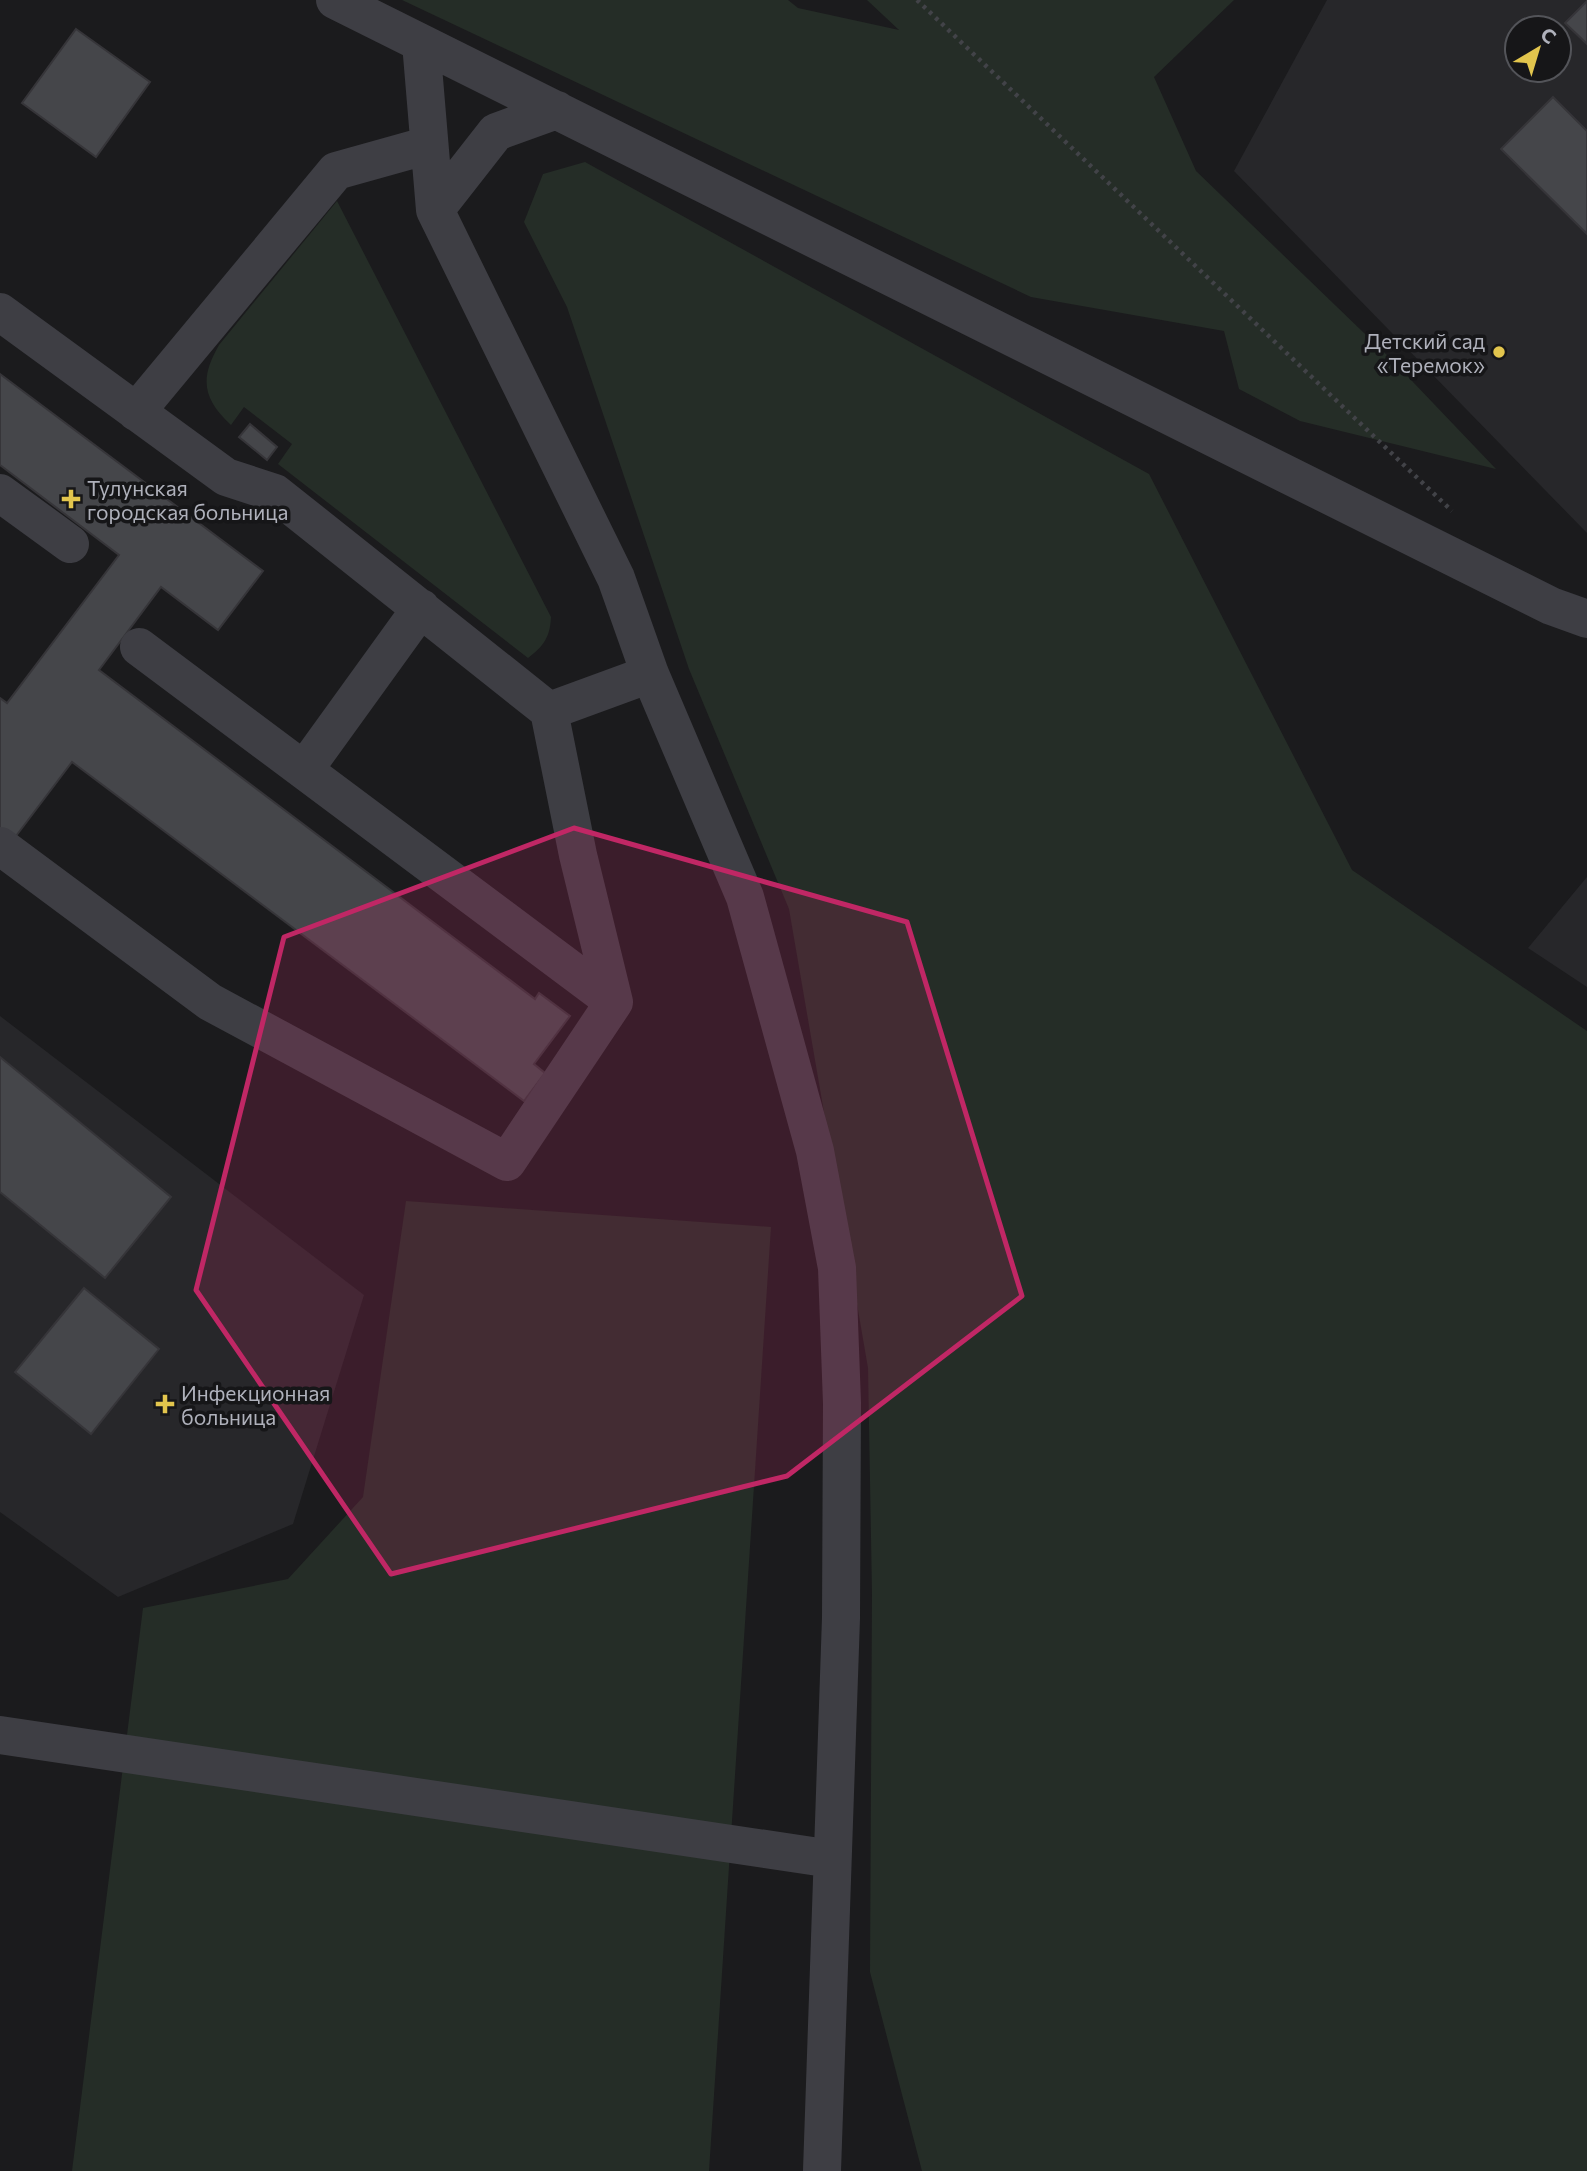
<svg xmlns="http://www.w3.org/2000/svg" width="1587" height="2171" viewBox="0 0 1587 2171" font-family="Commissioner,sans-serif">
  <rect width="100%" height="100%" fill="#1b1b1d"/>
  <path fill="#27272a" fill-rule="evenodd" d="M1327 0H1587V533L1234 171ZM1517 28H1559V70H1517Z
    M1587 877V987L1528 948Z
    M0 1016 364 1295 293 1524 118 1597 0 1512Z"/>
  <path fill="#252d27" d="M402 0H788L798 8 899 30 867 0H1234L1154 77 1196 171 1392 360 1496 469 1300 421 1239 389 1224 331 1031 297Z
    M585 162 1149 474 1352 870 1587 1031V2171H922L870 1972 872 1593 868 1368 789 909 689 669 567 307 524 222 543 174Z
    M337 201 551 617C550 637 544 646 528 658L278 464 292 444 244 407 231 425C202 398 200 378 219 345Z
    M406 1201 771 1227 709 2171H72L143 1608 288 1579 363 1497Z"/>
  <path fill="#45464a" stroke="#363539" stroke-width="2" d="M1587 1V44L1565 23Z
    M76 29 150 82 96 157 22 103Z
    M1553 97 1587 131V234L1501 149Z
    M0 374 263 571 218 630 161 587 99 670 535 999 539 993 570 1016 534 1064 545 1073 524 1101 72 762 13 840 0 831V698L7 703 119 555 0 465Z
    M250 424 277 447 267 460 239 437Z
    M0 1057 171 1197 105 1278 0 1192Z
    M84 1288 159 1349 91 1434 15 1372Z"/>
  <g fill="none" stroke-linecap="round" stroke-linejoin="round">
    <path stroke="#424348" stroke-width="4.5" stroke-dasharray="3.5 5" stroke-linecap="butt" d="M917 0 1452 511"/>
    <path stroke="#3e3e44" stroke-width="38" d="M335 0 1551 606 1587 619
      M421 43 435 210 616 578 650 674 745 897 815 1151 837 1268 842 1403 841 1618 822 2171
      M435 210 496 132 557 110
      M0 312 226 477 275 493 549 711 578 855 614 1002 507 1162 210 1002 0 846
      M136 412 336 171 429 145
      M0 493 70 544
      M139 647 614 1002
      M549 711 650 674
      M304 770 421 608
      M0 1735 832 1859"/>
  </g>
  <path fill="#c02765" fill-opacity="0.2" stroke="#c02765" stroke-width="5" stroke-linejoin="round" d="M574 828 907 922 1022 1296 787 1476 391 1574 196 1290 284 937Z"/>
  <g fill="#e2c54d" stroke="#161618" stroke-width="2.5">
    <circle cx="1499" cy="352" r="7"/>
    <path d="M67.5 488.5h7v7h7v7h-7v7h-7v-7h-7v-7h7z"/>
    <path d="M161.5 1393.5h7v7h7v7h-7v7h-7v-7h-7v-7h7z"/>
  </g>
  <g text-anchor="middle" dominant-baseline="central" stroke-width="7" stroke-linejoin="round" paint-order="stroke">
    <g font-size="21" fill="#afb1bb" stroke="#161618" text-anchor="start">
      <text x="1485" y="340" text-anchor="end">Детский сад<tspan x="1485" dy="24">«Теремок»</tspan></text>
      <text x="87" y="487">Тулунская<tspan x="87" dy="24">городская больница</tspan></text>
      <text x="181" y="1392">Инфекционная<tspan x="181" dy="24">больница</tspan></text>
    </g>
  </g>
  <g transform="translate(1538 49) rotate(38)"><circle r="33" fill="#161618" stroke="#535459" stroke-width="2"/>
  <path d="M0-5L12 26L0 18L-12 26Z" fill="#e2c54d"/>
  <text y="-10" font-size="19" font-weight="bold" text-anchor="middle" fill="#afb1bb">С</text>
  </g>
</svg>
